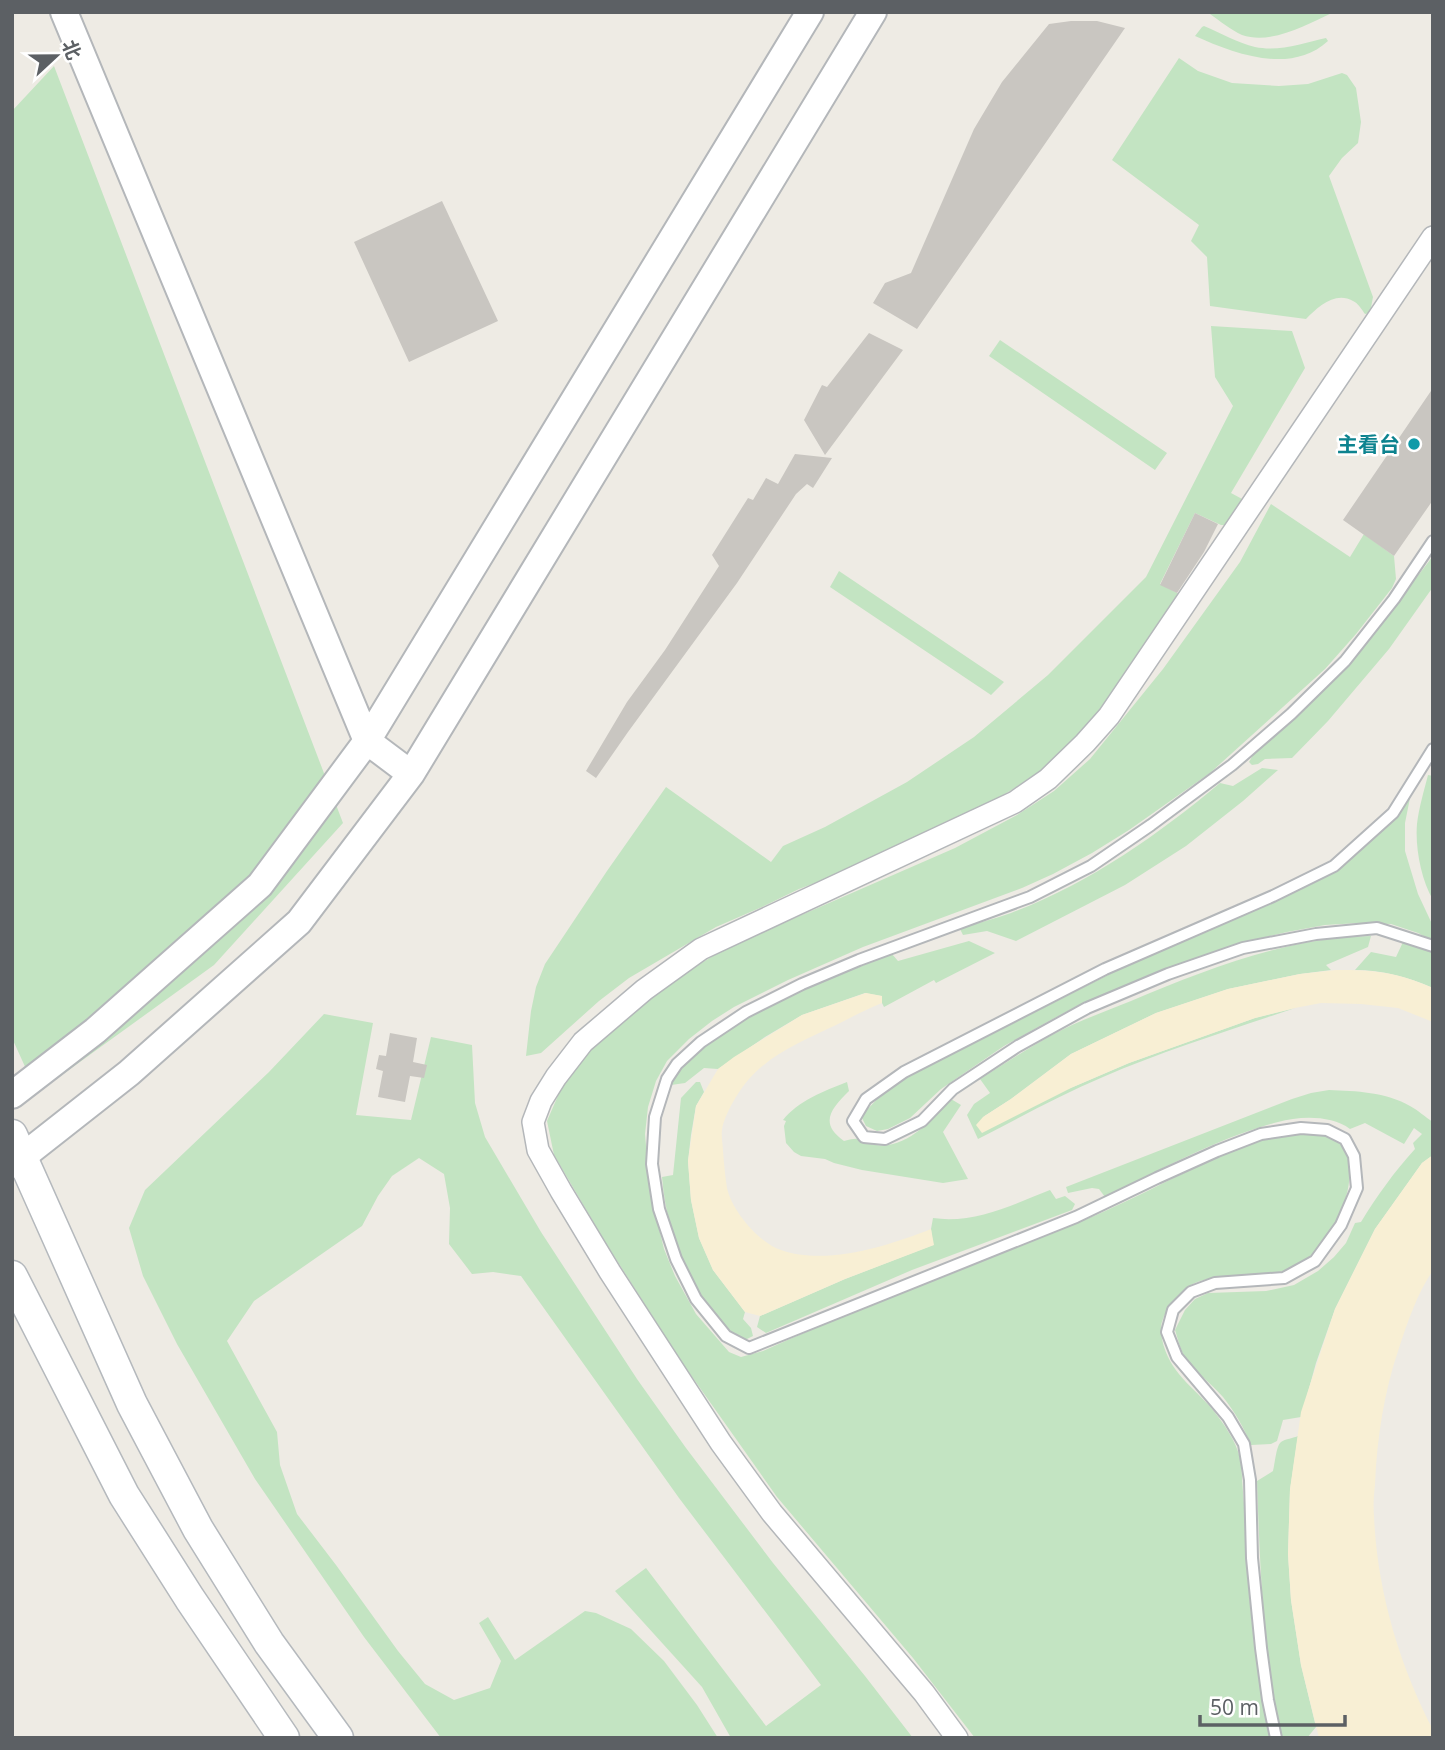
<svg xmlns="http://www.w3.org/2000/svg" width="1445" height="1750" viewBox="0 0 1445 1750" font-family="'Open Sans','Noto Sans SC',sans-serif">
  <rect width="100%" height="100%" fill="#eeebe4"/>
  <path fill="#c3e4c2" d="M1211 12H1326L1332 13C1306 25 1271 45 1242 35 1231 30 1220 21 1210 14Z
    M1204 26C1221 33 1238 43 1255 47 1279 52 1304 43 1326 38L1328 41C1291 75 1235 54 1195 36L1202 27Z
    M1179 58 1198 71 1232 83 1279 86 1308 84 1342 73 1347 75 1356 88 1361 122 1358 143 1342 158 1329 176 1373 297 1370 313 1365 314C1362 310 1358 303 1353 301 1335 291 1318 307 1306 319L1210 306 1207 257 1191 241 1199 225 1112 160Z
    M54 66 343 823 214 965 37 1093 12 1038V111Z
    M1211 326 1292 331 1305 368 1231 493 1244 500 1231 525H1221L1195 513 1160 584 1183 596 1142 657 1085 730 1058 758 1027 780 994 801 847 871 799 889 762 907 716 927 629 978 599 1001 541 1053 526 1056 531 1011 536 987 545 964 607 871 666 787 771 862 783 846 825 827 907 782 974 737 1048 675 1146 577 1233 406 1215 377Z
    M1000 340 1167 453 1155 470 989 356Z
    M1271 504 1350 557 1364 534 1394 556 1396 579 1392 588 1356 634 1325 669 1210 773 1129 830 1092 853 1053 874 1022 888 863 947 788 980 734 1007 712 1021 689 1039 667 1061 656 1081 648 1107 645 1134 650 1191 664 1249 675 1276 696 1314 729 1352 741 1357 763 1351C871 1302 984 1262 1094 1216 1131 1200 1168 1180 1205 1163 1222 1156 1239 1147 1256 1142 1277 1135 1326 1125 1341 1144 1352 1158 1351 1180 1346 1197 1337 1223 1321 1254 1294 1267 1276 1275 1253 1277 1234 1278 1223 1278 1211 1277 1200 1281 1185 1285 1168 1305 1163 1319 1160 1326 1161 1332 1162 1339 1169 1373 1193 1386 1213 1410 1224 1424 1236 1441 1240 1458 1242 1469 1242 1481 1243 1492 1246 1520 1246 1547 1248 1575 1251 1630 1259 1683 1270 1738H975L913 1658 777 1497 683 1364 605 1242 554 1155 547 1121 560 1091 582 1057 654 992 726 948 955 848 1017 815 1054 791 1090 759 1163 669 1240 562Z
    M1433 556V587L1389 649 1328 721 1292 758 1265 759 1258 764 1252 765 1249 762 1253 755 1301 712 1364 646Z
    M839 571 1004 682 991 695 830 587Z
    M1262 768 1278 770 1243 801 1186 846 1125 885 1016 941 987 931 963 935 960 929C977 923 994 919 1011 913 1088 884 1158 835 1220 783L1233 786Z
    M1428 775 1433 776V900C1421 879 1415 847 1417 824 1419 807 1424 791 1428 775Z
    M1411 793 1405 823V851L1418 894 1433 926V941L1418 933 1391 924 1359 923 1325 925 1287 932 1241 943 1154 973 1077 1006 1049 1021 1004 1046 941 1089 910 1118 888 1129 877 1131 866 1126 861 1116 882 1094 901 1080 1112 973 1324 877 1375 838 1386 827Z
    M1371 936 1368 947 1326 965 1331 970 1300 974 1228 989 1156 1013 1071 1054 1011 1099 983 1117 1073 1087 1129 1063 1255 1018 1295 1008C1231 1030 1165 1050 1103 1077 1060 1095 1019 1118 978 1139L967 1115 974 1104 990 1093 980 1079C1004 1064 1028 1048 1052 1035 1078 1021 1104 1012 1131 1001 1207 969 1288 937 1371 936Z
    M969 941 995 953 936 983 934 980 884 1007 882 1003 881 996 865 993 802 1015 765 1037 718 1069 704 1068 685 1083 671 1085C701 1025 831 979 892 954L898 961Z
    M1403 942 1433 952V988C1408 977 1382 970 1355 970L1371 952 1396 957Z
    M324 1014 373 1023 356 1115 411 1120 431 1037 472 1045 475 1103 485 1137 541 1232 637 1379 686 1448 773 1563 865 1676 913 1738H731L702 1687 615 1591 646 1568 766 1726 821 1685 679 1498 521 1276 493 1272 472 1274 449 1244 450 1208 444 1174 419 1158 392 1176 378 1196 362 1226 254 1301 227 1341 277 1432 280 1465 297 1514 336 1565 398 1651 425 1684 454 1700 490 1688 501 1661 479 1623 488 1617 515 1660 585 1611 596 1613 631 1629 664 1661 697 1705 718 1738H441L364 1637 255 1479 177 1344 143 1276 129 1228 145 1190 269 1072Z
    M696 1082H700L704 1092 696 1106 691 1135 688 1161 691 1200 699 1238 713 1270 745 1312 743 1319 751 1328 753 1336 745 1340C732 1334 725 1326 716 1316 683 1278 666 1226 662 1177L673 1175 681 1098Z
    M847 1082 849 1091C832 1108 818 1123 844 1141 864 1135 859 1142 876 1145 907 1149 933 1119 951 1099L961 1105 943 1132 968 1179 943 1183 862 1170 834 1163 825 1159 801 1156 794 1152 786 1143 784 1126 786 1121 783 1120C798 1101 824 1091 847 1082Z
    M1329 1090C1356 1091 1386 1092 1410 1106 1418 1110 1425 1117 1433 1122V1155L1422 1163 1375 1229 1335 1309 1316 1363 1301 1417 1283 1420 1277 1441 1271 1444 1251 1445C1244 1428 1235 1412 1223 1397 1211 1383 1195 1372 1185 1357 1180 1349 1178 1339 1175 1330L1185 1310 1195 1299 1208 1293 1266 1291 1294 1285 1318 1271 1334 1257 1346 1243 1355 1223 1361 1222C1377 1196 1394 1172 1415 1149L1413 1143 1422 1134 1414 1128 1404 1144 1365 1123 1350 1129C1331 1115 1300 1116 1278 1122 1220 1137 1158 1171 1105 1197L1099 1189 1092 1188 1068 1193 1066 1187 1292 1099 1311 1093Z
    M1050 1190 1056 1199 1065 1196 1075 1204 1072 1210 912 1270 766 1333 757 1327 760 1316 845 1279 933 1245 931 1229 933 1218C974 1224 1012 1205 1050 1190Z
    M1298 1436 1290 1490 1288 1554 1291 1600 1301 1665 1316 1727 1307 1738H1281C1263 1653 1260 1568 1257 1481L1273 1471C1275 1464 1276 1446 1281 1442 1285 1439 1294 1438 1298 1436Z"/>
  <path fill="#f8efd4" d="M1336 970C1374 970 1397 972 1433 988V1022L1398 1008 1361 1004 1321 1003 1295 1008 1255 1018 1129 1063 1073 1087 982 1133 976 1125 983 1117 1011 1099 1071 1054 1156 1013 1228 989 1300 974Z
    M866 993 882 996V1003C865 1010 850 1018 834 1026 804 1040 771 1054 749 1079 739 1090 724 1115 722 1130 721 1137 723 1145 723 1151 724 1163 725 1176 727 1188 732 1211 759 1243 781 1250 826 1266 888 1246 931 1229L934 1245 845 1279 760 1316 745 1312 713 1270 699 1238 691 1200 688 1161 696 1106 718 1069 734 1057 802 1015Z
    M1433 1155V1270C1417 1294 1408 1321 1399 1348 1384 1392 1377 1438 1375 1484 1374 1495 1373 1505 1374 1516 1377 1590 1399 1664 1433 1730V1738H1319L1301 1665 1291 1600 1288 1554 1290 1489 1301 1412 1335 1309 1375 1229 1422 1163Z"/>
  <path fill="#c9c6c1" d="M1071 21H1097L1125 28 917 329 873 303 885 283 911 273 974 129 1002 82 1049 24Z
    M442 201 498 321 409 362 354 242Z
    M869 333 903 350 825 455 804 420 822 385 827 387Z
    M1433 388V500L1394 556 1343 520Z
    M795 454 832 458 813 488 807 484 796 494 737 583 628 732 596 778 586 771 627 702 665 650 719 566 712 555 748 498 753 500 766 478 778 484Z
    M1195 513 1218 524 1204 552 1177 593 1160 585Z
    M390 1033 417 1038 413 1062 427 1065 424 1078 410 1076 405 1102 378 1097 383 1071 376 1069 379 1055 386 1056Z"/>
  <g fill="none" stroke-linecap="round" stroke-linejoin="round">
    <g stroke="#b4b7ba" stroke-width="14">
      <path id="service" d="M1433 749 1393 813 1334 866 1273 896 1105 969 904 1072 866 1099 853 1121 864 1137 885 1139 922 1121 953 1089 1018 1046 1087 1008 1168 974 1243 948 1316 934 1377 928 1433 946
        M1276 1738 1268 1700 1261 1648 1252 1558 1250 1480 1244 1444 1228 1417 1177 1357 1167 1332 1173 1310 1191 1292 1215 1283 1284 1278 1315 1261 1341 1225 1357 1188 1354 1156 1345 1139 1327 1130 1301 1128 1261 1134 1217 1151 1157 1178 1076 1217 749 1348 726 1336 696 1299 676 1259 659 1209 652 1164 655 1117 667 1079 677 1064 701 1042 746 1012 802 984 859 960 1030 897 1091 866 1151 825 1232 765 1291 714 1345 661 1394 599 1433 541"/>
    </g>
    <g stroke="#b4b7ba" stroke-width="24">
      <path id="minor" d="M957 1738 924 1693 772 1513 721 1443 610 1272 561 1191 538 1150 533 1122 541 1101 556 1077 583 1042 644 990 701 949 1015 802 1048 779 1085 743 1109 716 1433 237"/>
    </g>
    <g stroke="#b4b7ba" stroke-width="30">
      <path id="tertiary" d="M64 12 367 741 411 774
        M12 1095 95 1031 260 885 367 741 810 12
        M12 1165 129 1073 299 922 411 774 873 12"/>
    </g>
    <g stroke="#b5b9bd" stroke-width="33">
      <path id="secondary" d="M12 1135 132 1404 198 1529 269 1643 338 1738
        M12 1276 124 1495 190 1599 284 1738"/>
    </g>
    <use href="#service" stroke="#fff" stroke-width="10"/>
    <use href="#minor" stroke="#fff" stroke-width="21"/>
    <use href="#tertiary" stroke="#fff" stroke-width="26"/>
    <use href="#secondary" stroke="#fff" stroke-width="30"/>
  </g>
  <circle fill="#0f9aa8" stroke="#fff" stroke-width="2.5" cx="1414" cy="444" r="7"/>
  <g text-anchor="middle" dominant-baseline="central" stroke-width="5" stroke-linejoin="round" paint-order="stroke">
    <g font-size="21" font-weight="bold" fill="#0d838f" stroke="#fff" text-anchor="end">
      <text x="1400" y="444">主看台</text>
    </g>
  </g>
  <rect width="1445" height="1750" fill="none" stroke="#5c6064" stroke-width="28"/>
  <g transform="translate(56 56) rotate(68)" stroke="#ffffff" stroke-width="5" paint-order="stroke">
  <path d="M0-5L12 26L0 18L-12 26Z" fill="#5c6064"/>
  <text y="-10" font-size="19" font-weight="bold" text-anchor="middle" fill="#5c6064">北</text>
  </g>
  <path d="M1200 1715v10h145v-10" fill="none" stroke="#5c6064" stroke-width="3.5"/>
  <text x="1210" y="1715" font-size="21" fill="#5c6064" stroke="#ffffff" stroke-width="5" paint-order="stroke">50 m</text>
</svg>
